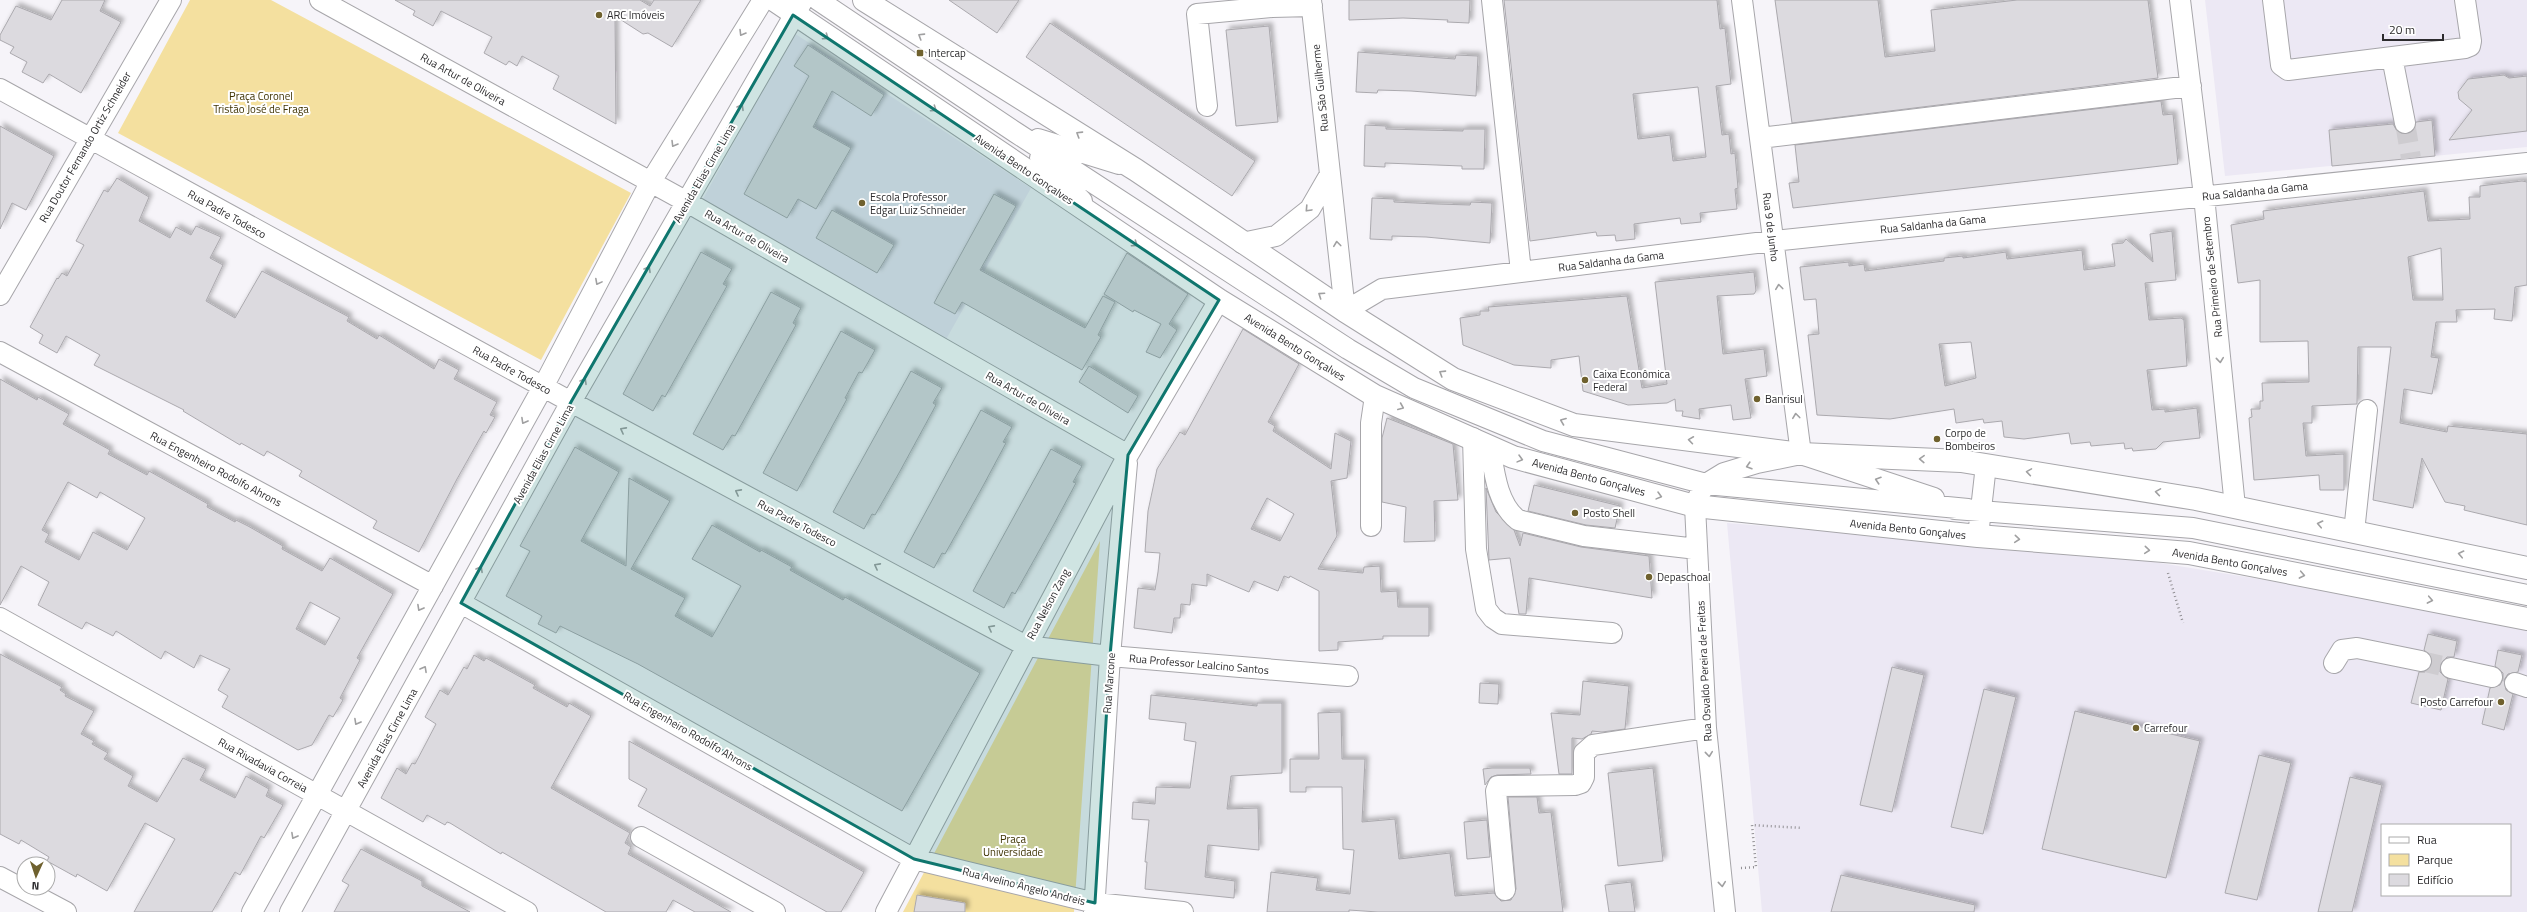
<svg xmlns="http://www.w3.org/2000/svg" width="2527" height="912" viewBox="0 0 2527 912" font-family="'Titillium Web',sans-serif">
  <defs>
    <filter id="shadow"><feDropShadow dx="3.5" dy="-3.5" stdDeviation="2" flood-color="#0004"/></filter>
  </defs>
  <rect width="100%" height="100%" fill="#f6f4f9"/>
  <path fill="#ece8f4" fill-rule="evenodd" d="M2205 0H2527V147L2225 176Z
    M794 33 1031 188 939 352 693 217Z
    M1727 523 2086 551 2383 599 2527 631V912H1762ZM2382 825H2510V895H2382Z"/>
  <path fill="#f4e09f" d="M190 0H271L631 193 541 360 118 133Z
    M1100 541 1074 912H903Z"/>
  <path fill="#dcdadf" stroke="#aba9ae" fill-rule="evenodd" filter="url(#shadow)" d="M62 0H105L100 11 121 22 81 93 49 74 43 83 22 72 27 62 10 53 14 47 0 40V35L16 6 51 20Z
    M395 0H640L650 6 654 0H701L672 47 648 33 643 34 615 16 616 124 553 89 559 76 522 56 517 66 509 61 506 65 484 53 492 37 441 11 433 26 413 15 415 11Z
    M949 0H1019L997 33Z
    M1349 0H1470L1469 23 1447 22 1448 20 1403 18 1349 20Z
    M1504 0H1717L1720 29 1725 28 1731 84 1716 86 1722 135 1729 134 1731 154 1735 153 1738 188 1735 189 1737 209 1700 213 1701 222 1681 224 1680 218 1634 224 1635 239 1616 241 1615 235 1597 236 1596 232 1530 241ZM1698 87 1706 157 1673 161 1670 135 1638 139 1633 94Z
    M1775 0H1878L1885 57 1935 51 1931 10 2017 0H2148L2158 78 1792 123Z
    M1050 23 1255 161 1232 196 1026 57Z
    M1269 26 1278 122 1236 126 1226 30Z
    M808 45 884 95 871 116 832 91 813 127 851 148 816 209 798 199 787 218 744 194 809 76 794 66Z
    M1358 52 1455 59 1456 55 1478 56 1476 96 1411 91 1378 90 1377 93 1356 92Z
    M2504 75 2509 78 2527 76V131L2449 140 2472 110 2459 99 2458 92 2468 79Z
    M2161 101 2163 115 2173 114 2178 164 1793 208 1789 183 1799 182 1795 145Z
    M2432 120 2435 156 2332 166 2329 130 2393 124 2397 131 2407 134 2413 131 2416 122Z
    M1365 125 1386 126V129L1463 131V129H1485L1484 169H1462V166L1385 163V167L1364 166Z
    M0 126 54 156 26 210 12 203 0 229Z
    M117 178 149 197 139 221 170 238 176 227 191 235 196 226 221 237 210 258 223 265 206 301 235 318 262 271 349 317 347 321 377 339 379 335 434 369 439 359 459 370 454 379 497 402 490 415 495 417 486 433 484 431 457 479 419 552 373 528 377 521 299 476 302 471 267 451 264 456 241 443 240 445 183 411 184 410 94 365 100 355 66 336 57 353 39 343 43 335 30 327 57 278 58 279 62 273 67 276 84 245 76 241 104 190 108 192Z
    M2522 181 2527 182V285L2515 287 2512 321 2494 319 2495 309 2456 310 2457 322H2436L2431 357 2439 358 2432 394 2404 389 2400 423 2447 432 2448 426 2527 434V525L2464 510 2465 506 2445 502 2422 458 2413 508 2373 500 2391 347H2358L2357 404 2312 406V423H2303L2306 456 2344 454V490H2320L2319 475 2254 480 2249 418 2252 417 2251 409H2260V401H2263L2262 383 2309 382 2308 341 2260 342V280L2238 283 2231 225 2264 219 2263 211 2424 191 2428 221 2470 219 2469 197H2480V186ZM2441 248 2443 300H2413L2408 257Z
    M994 194 1016 206 980 270 1085 328 1103 296 1115 302 1098 335 1101 337 1082 370 962 302 955 314 934 303Z
    M1372 198 1394 199V202L1437 204 1470 205 1471 202 1492 203 1490 243 1426 237 1392 236V240L1370 239Z
    M832 210 894 245 877 273 816 238Z
    M2172 231 2176 280 2145 283 2149 320 2181 318 2184 320 2187 366 2147 370 2152 410 2165 409V412L2197 408 2200 438 2163 442 2156 449 2133 451 2132 448 2125 449 2124 443 2091 446 2090 442 2071 444 2069 433 2024 439 2004 437 2002 421 1984 423 1983 419 1956 423 1954 409 1890 419 1817 415 1808 335 1819 334 1816 299 1804 300 1800 267 1849 262V266L1864 264 1865 271 1944 261V258L1963 256V258L2006 252 2007 259 2082 250 2084 270 2115 266 2112 244 2123 243 2126 239 2153 262 2150 234ZM1971 342 1976 378 1945 386 1939 344Z
    M701 252 732 269 723 284 727 286 665 397 662 395 653 411 623 394Z
    M1127 253 1188 294 1169 324 1177 330 1160 358 1146 352 1161 324 1134 310 1133 312 1104 294Z
    M1754 272 1756 291 1754 294 1717 296 1723 354 1764 349 1767 376 1745 379 1751 418 1733 420 1731 405 1699 409 1700 419 1682 416 1683 411H1676L1675 399 1667 403 1628 405 1583 391 1579 356 1551 360V368L1514 365 1463 345 1460 318 1480 315V311H1489L1488 307 1627 296 1642 388 1667 384 1655 282Z
    M771 292 801 308 793 323 796 325 735 436 732 435 723 450 693 434Z
    M1243 329 1299 364 1268 422 1275 426 1273 431 1331 469 1335 433 1351 441 1347 478 1331 481 1337 536 1318 569 1363 573 1364 567 1380 566 1381 592 1397 591 1398 607H1429V636H1383V639L1338 642V650L1319 651V591L1290 576 1289 578 1284 576 1278 591 1254 581 1249 592 1207 574V586L1192 584 1190 605 1181 604 1180 618H1174L1172 633 1134 628 1138 588 1155 590 1158 572 1160 553 1145 552 1148 511 1157 469 1180 432 1185 435ZM1267 498 1294 514 1280 541 1251 529Z
    M841 331 875 350 862 373 859 372 845 398 847 399 797 491 763 473Z
    M1089 366 1138 396 1128 413 1079 382Z
    M911 371 942 388 933 403 936 405 899 473 875 515 872 514 864 529 833 512Z
    M0 379 37 400 38 397 69 414 63 424 110 450 108 454 147 475 149 471 208 504 207 507 235 522 236 520 248 526 283 546 282 549 322 571 330 558 393 594 357 658 360 660 340 698 343 700 333 717 329 715 312 745 298 750 222 707 228 696 218 690 230 669 200 655 194 668 165 651 161 659 116 631 113 636 86 622 82 629 38 605 49 582 21 566 0 605ZM68 482 97 498 100 492 145 518 127 550 93 532 79 560 45 542 49 534 42 530ZM310 602 340 618 325 645 296 629Z
    M981 410 1012 427 1003 442 1006 443 983 486 945 554 942 553 934 568 904 552Z
    M1387 418 1453 444 1458 500 1434 501 1435 541 1404 542 1406 507 1382 502V438Z
    M575 447 619 472 581 541 626 566 629 478 670 501 631 569 685 598 675 616 712 637 741 586 692 559 712 525 760 552 761 550 792 567 790 570 843 600 845 597 980 673 902 811 638 664 560 626 556 633 538 624 542 616 506 596 530 551 520 546Z
    M1051 449 1082 466 1073 482 1076 483 1053 526 1015 594 1012 592 1004 608 973 591Z
    M1534 485 1620 506 1615 528 1586 525 1528 511Z
    M1486 488 1496 512 1514 530 1520 546 1523 533 1581 547 1649 556 1652 598 1529 578 1526 614H1519L1510 558 1489 560Z
    M2428 634 2457 641 2454 657H2447L2440 665V672L2448 679 2441 710 2411 703 2419 672H2425L2432 664V657L2424 650Z
    M2498 650 2522 655 2518 672 2508 674 2504 680 2506 690 2513 694 2504 730 2482 724 2490 688 2500 685 2503 679V673L2495 666Z
    M0 654 62 687 60 690 66 694 65 696 94 711 81 734 94 741 92 744 108 753 104 759 133 776 128 786 157 802 183 758 206 769 200 780 235 798 246 776 269 789 266 796 283 805 264 838 261 836 240 875 235 872 212 912H134L175 839 145 823 107 891 77 874 76 877 47 861 49 857 21 840 19 844 0 834Z
    M474 655 484 661 486 658 535 685 533 688 567 707 569 703 591 716 551 788 630 833 625 843 631 847 628 854 731 912H695L673 900 666 912H606L502 852 501 854 450 823 447 822 445 825 427 815 423 822 381 798 397 768 406 774 412 763 415 764 436 724 425 717 440 690 448 695 464 667 467 669Z
    M1892 667 1924 675 1892 812 1860 805Z
    M1583 681 1629 686 1625 729 1602 732 1592 731 1591 734 1582 739 1572 738V774H1559L1551 713 1580 715Z
    M1480 683 1499 684 1498 704 1479 703Z
    M1984 689 2016 697 1983 834 1951 827Z
    M1151 695 1257 706V703H1282V773L1231 776 1227 809 1258 808 1259 850 1208 845 1205 877 1235 881 1234 898 1145 889 1147 862H1145L1149 820 1132 819 1133 802 1155 804 1156 787 1190 788 1196 742 1184 740 1186 723 1149 719Z
    M2075 711 2200 741 2166 878 2042 849Z
    M1341 712 1342 759H1365L1362 822 1395 819 1399 859 1450 853 1455 896 1494 893 1501 901 1511 900 1516 889 1508 797H1537L1539 813 1551 812 1563 912H1378L1349 910V912H1267L1271 872 1318 878 1316 890 1350 894 1354 850 1343 849 1342 787H1306V792H1290V759H1319L1318 713Z
    M629 741 864 872 841 912H827L638 806 647 789 629 779Z
    M2259 755 2291 763 2257 900 2225 893Z
    M1492 768H1530L1531 774 1497 775 1491 777 1485 785 1483 769Z
    M1653 768 1663 861 1618 866 1608 773Z
    M2350 777 2382 785 2352 912H2318Z
    M1487 820 1490 857 1467 859 1464 822Z
    M361 849 422 881V886L470 912H334L349 885 342 881Z
    M1841 875 1975 905 1974 912H1831Z
    M1631 882 1635 912H1609L1605 885Z
    M917 895 965 903V912H914Z"/>
  <g fill="none" stroke-linecap="round" stroke-linejoin="round">
    <path stroke="#ceccd0" stroke-width="20" stroke-dasharray="20 10" stroke-linecap="butt" d="M2405 123 2411 158
      M2421 661 2451 668"/>
    <g stroke="#a7a6aa" stroke-width="22">
      <path id="minor" d="M320 0 687 202 1128 455
        M818 0 1015 132 1348 349 1414 388 1543 441 1706 484 1968 509
        M1311 0 1345 311 1382 289 1773 241 2527 163
        M1492 0 1521 272
        M1742 0 1801 454
        M2180 0 2204 196 2235 507
        M2273 0 2281 65 2288 70 2465 48 2470 46 2471 41 2465 0
        M2392 57 2405 123
        M0 89 571 402 1026 646 1110 656 1348 676
        M1207 106 1197 14 1272 7 1312 6
        M1760 138 2191 86
        M1038 139 1119 164
        M1040 158 1082 201
        M1242 243 1276 236 1310 209 1329 176
        M0 295 171 0
        M0 352 433 586
        M1473 438 1476 549 1486 609 1493 618 1502 624 1612 633
        M1490 447C1494 471 1497 504 1518 520L1584 536 1697 549
        M1955 509 2193 528 2527 595
        M1371 526V423L1375 396
        M2354 532 2367 410
        M1978 536 1986 465
        M461 603 914 859 1095 903 1183 912
        M0 618 527 912
        M2334 663 2342 650 2357 648 2421 661
        M2451 668 2492 677
        M2515 683 2527 687
        M641 837 775 912
        M0 877 66 912
        M1505 890 1496 791 1498 786 1575 785 1581 783 1584 777V753L1593 745 1706 728
        M252 912 543 387 650 183 763 0
        M290 912 571 402 803 0
        M886 912 1128 455 1219 300
        M1094 912 1110 656 1127 463
        M1725 912 1706 728 1695 506 1700 493 1706 484 1724 473 1757 463 1801 454 1934 498"/>
    </g>
    <g stroke="#a7a6aa" stroke-width="24">
      <path id="major" d="M774 0 1219 300 1375 396 1513 457 1695 506 1978 536 2189 553 2527 619
        M864 0 1136 170 1345 311 1453 379 1574 425 1801 454 1961 461 2196 499 2527 568"/>
    </g>
    <path stroke="#929094" stroke-width="2.5" stroke-dasharray="1 3" stroke-linecap="butt" d="M2168 573 2183 623
      M1741 868 1756 867 1752 825 1802 828"/>
    <use href="#minor" stroke="#fff" stroke-width="20"/>
    <use href="#major" stroke="#fff" stroke-width="22"/>
  </g>
  <defs><path id="oneway-chevron" d="M-2-3.5L2.5 0L-2 3.5" fill="none" stroke-width="1.6" stroke-linecap="round" stroke-linejoin="round"/></defs>
  <g stroke="#a0a0a1">
    <use href="#oneway-chevron" transform="translate(742 33) rotate(121)"/>
    <use href="#oneway-chevron" transform="translate(921 36) rotate(-148)"/>
    <use href="#oneway-chevron" transform="translate(826 37) rotate(34)"/>
    <use href="#oneway-chevron" transform="translate(741 107) rotate(-60)"/>
    <use href="#oneway-chevron" transform="translate(934 109) rotate(34)"/>
    <use href="#oneway-chevron" transform="translate(1079 134) rotate(-148)"/>
    <use href="#oneway-chevron" transform="translate(674 144) rotate(121)"/>
    <use href="#oneway-chevron" transform="translate(1308 209) rotate(133)"/>
    <use href="#oneway-chevron" transform="translate(1135 244) rotate(34)"/>
    <use href="#oneway-chevron" transform="translate(1337 244) rotate(-97)"/>
    <use href="#oneway-chevron" transform="translate(648 269) rotate(-60)"/>
    <use href="#oneway-chevron" transform="translate(598 282) rotate(118)"/>
    <use href="#oneway-chevron" transform="translate(1779 287) rotate(-97)"/>
    <use href="#oneway-chevron" transform="translate(1321 295) rotate(-146)"/>
    <use href="#oneway-chevron" transform="translate(2220 360) rotate(84)"/>
    <use href="#oneway-chevron" transform="translate(1442 373) rotate(-148)"/>
    <use href="#oneway-chevron" transform="translate(584 381) rotate(-60)"/>
    <use href="#oneway-chevron" transform="translate(1401 407) rotate(23)"/>
    <use href="#oneway-chevron" transform="translate(1796 416) rotate(-97)"/>
    <use href="#oneway-chevron" transform="translate(524 421) rotate(119)"/>
    <use href="#oneway-chevron" transform="translate(1563 421) rotate(-159)"/>
    <use href="#oneway-chevron" transform="translate(623 430) rotate(-152)"/>
    <use href="#oneway-chevron" transform="translate(1691 440) rotate(-172)"/>
    <use href="#oneway-chevron" transform="translate(1520 459) rotate(15)"/>
    <use href="#oneway-chevron" transform="translate(1922 459) rotate(-178)"/>
    <use href="#oneway-chevron" transform="translate(1749 466) rotate(163)"/>
    <use href="#oneway-chevron" transform="translate(2029 472) rotate(-171)"/>
    <use href="#oneway-chevron" transform="translate(1878 480) rotate(-162)"/>
    <use href="#oneway-chevron" transform="translate(738 492) rotate(-152)"/>
    <use href="#oneway-chevron" transform="translate(2158 492) rotate(-171)"/>
    <use href="#oneway-chevron" transform="translate(1659 496) rotate(15)"/>
    <use href="#oneway-chevron" transform="translate(2320 524) rotate(-168)"/>
    <use href="#oneway-chevron" transform="translate(2017 539) rotate(5)"/>
    <use href="#oneway-chevron" transform="translate(2147 550) rotate(5)"/>
    <use href="#oneway-chevron" transform="translate(2461 554) rotate(-168)"/>
    <use href="#oneway-chevron" transform="translate(877 566) rotate(-152)"/>
    <use href="#oneway-chevron" transform="translate(480 569) rotate(-61)"/>
    <use href="#oneway-chevron" transform="translate(2302 575) rotate(11)"/>
    <use href="#oneway-chevron" transform="translate(2430 600) rotate(11)"/>
    <use href="#oneway-chevron" transform="translate(420 608) rotate(119)"/>
    <use href="#oneway-chevron" transform="translate(991 628) rotate(-152)"/>
    <use href="#oneway-chevron" transform="translate(424 669) rotate(-61)"/>
    <use href="#oneway-chevron" transform="translate(357 722) rotate(119)"/>
    <use href="#oneway-chevron" transform="translate(1709 754) rotate(84)"/>
    <use href="#oneway-chevron" transform="translate(294 836) rotate(119)"/>
    <use href="#oneway-chevron" transform="translate(1722 884) rotate(84)"/>
  </g>
  <path fill="#0f766e" fill-opacity="0.2" stroke="#0f766e" stroke-width="3" stroke-linejoin="round" d="M793 15 1219 300 1128 455 1110 656 1095 903 914 859 461 603 571 402Z"/>
  <g fill="#6f612e" stroke="#fff" stroke-width="1.5">
    <circle cx="599" cy="15" r="4"/>
    <rect x="916" y="49" width="8" height="8" rx="2"/>
    <circle cx="862" cy="203" r="4"/>
    <circle cx="1585" cy="380" r="4"/>
    <circle cx="1757" cy="399" r="4"/>
    <circle cx="1937" cy="439" r="4"/>
    <circle cx="1575" cy="513" r="4"/>
    <circle cx="1649" cy="577" r="4"/>
    <circle cx="2501" cy="702" r="4"/>
    <circle cx="2136" cy="728" r="4"/>
  </g>
  <g text-anchor="middle" dominant-baseline="central" stroke-width="4" stroke-linejoin="round" paint-order="stroke">
    <g font-size="11" fill="#2d2c2e" stroke="#fff" text-anchor="start">
      <text x="607" y="15">ARC Imóveis</text>
      <text x="928" y="53">Intercap</text>
      <text x="870" y="197">Escola Professor<tspan x="870" dy="13">Edgar Luiz Schneider</tspan></text>
      <text x="1593" y="374">Caixa Econômica<tspan x="1593" dy="13">Federal</tspan></text>
      <text x="1765" y="399">Banrisul</text>
      <text x="1945" y="433">Corpo de<tspan x="1945" dy="13">Bombeiros</tspan></text>
      <text x="1583" y="513">Posto Shell</text>
      <text x="1657" y="577">Depaschoal</text>
      <text x="2493" y="702" text-anchor="end">Posto Carrefour</text>
      <text x="2144" y="728">Carrefour</text>
    </g>
    <g font-size="11" fill="#2d2c2e" stroke="#fff">
      <text transform="translate(463 79) rotate(29)">Rua Artur de Oliveira</text>
      <text transform="translate(1320 88) rotate(-96)">Rua São Guilherme</text>
      <text transform="translate(85 147) rotate(-60)">Rua Doutor Fernando Ortiz Schneider</text>
      <text transform="translate(1024 169) rotate(34)">Avenida Bento Gonçalves</text>
      <text transform="translate(704 173) rotate(-60)">Avenida Elias Cirne Lima</text>
      <text transform="translate(2255 191) rotate(-6)">Rua Saldanha da Gama</text>
      <text transform="translate(227 214) rotate(29)">Rua Padre Todesco</text>
      <text transform="translate(1933 224) rotate(-6)">Rua Saldanha da Gama</text>
      <text transform="translate(1771 227) rotate(83)">Rua 9 de Junho</text>
      <text transform="translate(747 236) rotate(30)">Rua Artur de Oliveira</text>
      <text transform="translate(1611 261) rotate(-7)">Rua Saldanha da Gama</text>
      <text transform="translate(2212 277) rotate(-96)">Rua Primeiro de Setembro</text>
      <text transform="translate(1295 347) rotate(32)">Avenida Bento Gonçalves</text>
      <text transform="translate(512 370) rotate(29)">Rua Padre Todesco</text>
      <text transform="translate(1028 398) rotate(30)">Rua Artur de Oliveira</text>
      <text transform="translate(543 454) rotate(-61)">Avenida Elias Cirne Lima</text>
      <text transform="translate(216 469) rotate(28)">Rua Engenheiro Rodolfo Ahrons</text>
      <text transform="translate(1589 477) rotate(15)">Avenida Bento Gonçalves</text>
      <text transform="translate(797 523) rotate(28)">Rua Padre Todesco</text>
      <text transform="translate(1908 529) rotate(6)">Avenida Bento Gonçalves</text>
      <text transform="translate(2230 562) rotate(10)">Avenida Bento Gonçalves</text>
      <text transform="translate(1048 604) rotate(-62)">Rua Nelson Zang</text>
      <text transform="translate(1199 664) rotate(5)">Rua Professor Lealcino Santos</text>
      <text transform="translate(1704 671) rotate(-93)">Rua Osvaldo Pereira de Freitas</text>
      <text transform="translate(1109 683) rotate(-86)">Rua Marcone</text>
      <text transform="translate(688 731) rotate(30)">Rua Engenheiro Rodolfo Ahrons</text>
      <text transform="translate(387 738) rotate(-61)">Avenida Elias Cirne Lima</text>
      <text transform="translate(263 765) rotate(29)">Rua Rivadavia Correia</text>
      <text transform="translate(1024 886) rotate(14)">Rua Avelino Ângelo Andreis</text>
    </g>
    <g font-size="11" fill="#3f3303" stroke="#fff">
      <text x="261" y="96">Praça Coronel<tspan x="261" dy="13">Tristão José de Fraga</tspan></text>
      <text x="1013" y="839">Praça<tspan x="1013" dy="13">Universidade</tspan></text>
    </g>
  </g>
  <rect x="2381" y="824" width="130" height="72" fill="#ffffff" stroke="#ababab"/>
  <rect x="2389" y="837" width="20" height="6" fill="#ffffff" stroke="#ababab"/>
  <text x="2417" y="844" font-size="12" fill="#2d2c2e">Rua</text>
  <rect x="2389" y="854" width="20" height="12" fill="#f4e09f" stroke="#ababab"/>
  <text x="2417" y="864" font-size="12" fill="#2d2c2e">Parque</text>
  <rect x="2389" y="874" width="20" height="12" fill="#dcdadf" stroke="#ababab"/>
  <text x="2417" y="884" font-size="12" fill="#2d2c2e">Edifício</text>
  <g transform="translate(36 876) rotate(183)"><circle r="19" fill="#ffffff" stroke="#ababab"/>
  <path d="M0-3L7 15L0 10L-7 15Z" fill="#6f612e"/>
  <text y="-6" font-size="11" font-weight="bold" text-anchor="middle" fill="#2d2c2e">N</text>
  </g>
  <path d="M2383 34v6h60v-6" fill="none" stroke="#2d2c2e" stroke-width="2"/>
  <text x="2389" y="34" font-size="12" fill="#2d2c2e" stroke="#ffffff" stroke-width="3" paint-order="stroke">20 m</text>
</svg>
